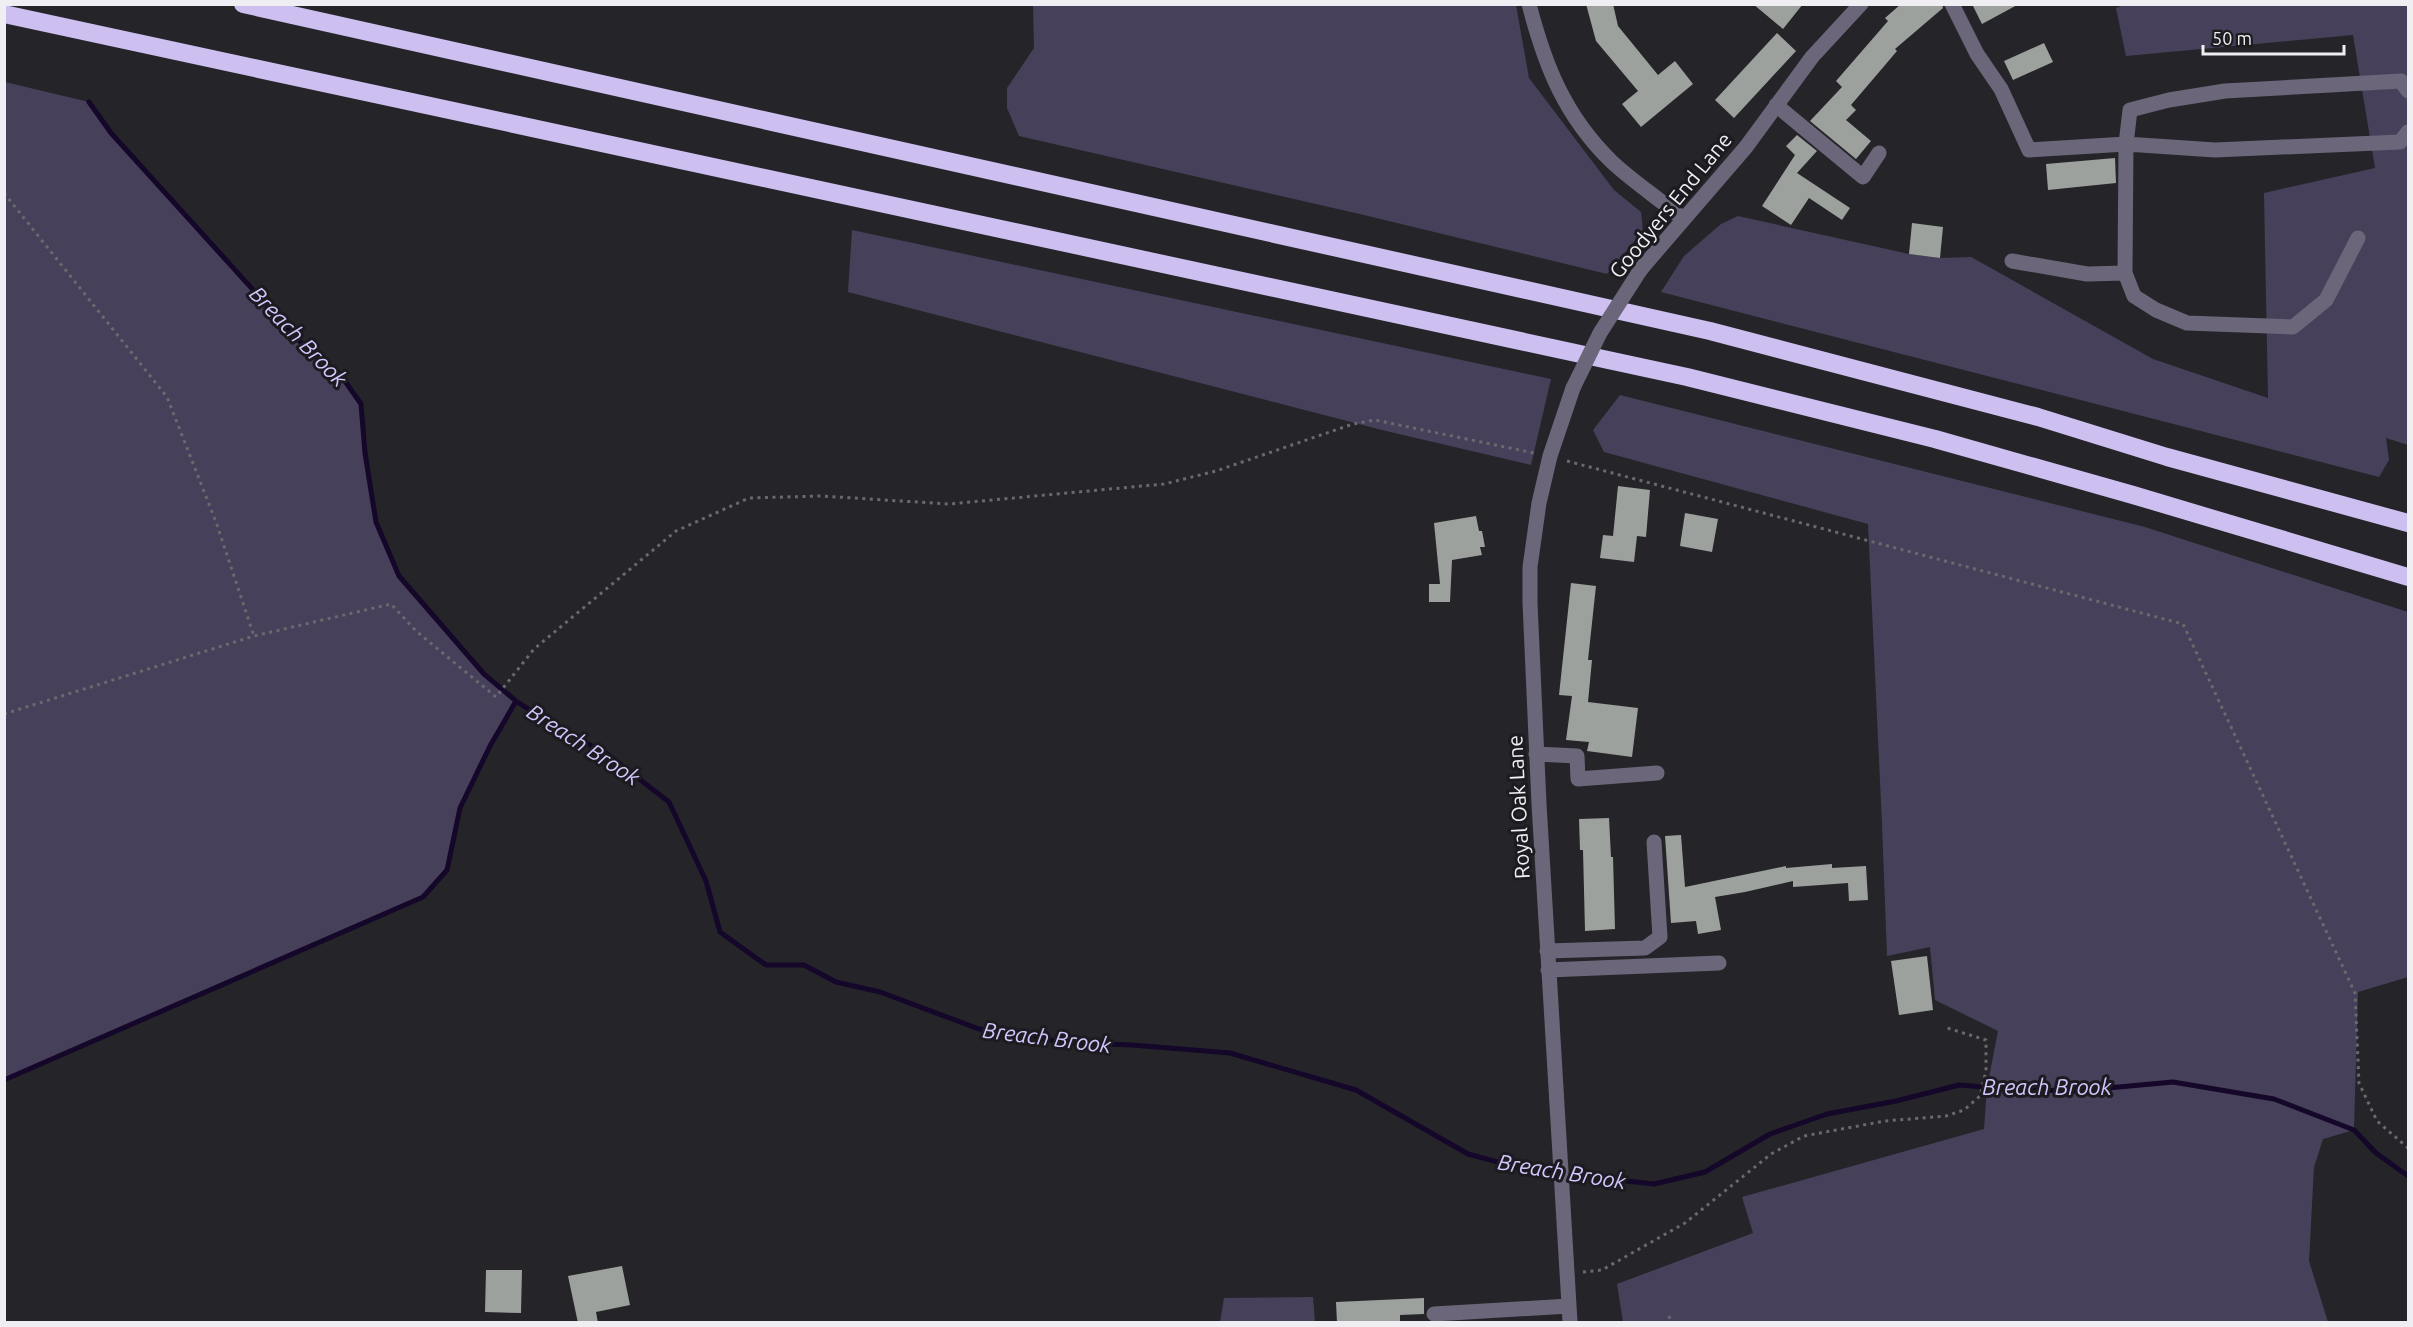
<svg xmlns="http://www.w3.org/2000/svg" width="2413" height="1327" viewBox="0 0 2413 1327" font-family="Ubuntu,sans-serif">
  <rect width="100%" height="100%" fill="#252429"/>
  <path fill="#47405a" d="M2127 4 2408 5V445L2386 438 2389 460 2379 477 1661 292 1684 256 1721 224 1738 216 1909 254 1940 258 1971 257 2153 359 2268 398 2264 193 2375 168 2353 35 2126 56 2116 8Z
    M1033 5H1516L1529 78 1614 190 1641 212 1643 231 1607 274 1364 215 1019 136 1007 108V88L1034 48Z
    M5 82 89 102 111 133 303 345 340 374 361 404 365 453 376 522 399 576 484 674 516 701 490 746 460 808 447 870 423 897 5 1081Z
    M852 230 1551 379 1531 465 1382 430 848 292Z
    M1620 395 2145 527 2408 612V977L2358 992 2354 1130 2323 1139 2314 1167 2309 1261 2328 1322H1623L1617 1284 1753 1233 1742 1197 1984 1129 1987 1088 1998 1031 1935 1000 1930 947 1887 956 1882 824 1868 524 1604 452 1593 430Z
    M1313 1297 1315 1322H1220L1224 1298Z"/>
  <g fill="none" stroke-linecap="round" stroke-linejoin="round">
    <path stroke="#140729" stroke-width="5" d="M89 102 111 133 303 345 340 374 361 404 365 453 376 522 399 576 484 674 516 701 551 724 607 754 669 802 706 881 720 932 766 965H804L836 982 880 992 979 1029 1023 1033 1059 1042 1132 1045 1230 1053 1356 1090 1468 1154 1527 1170 1654 1184 1705 1172 1770 1134 1827 1114 1896 1101 1959 1085 2008 1089 2075 1091 2173 1082 2274 1099 2354 1130 2376 1153 2408 1176
      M4 1080 423 897 447 870 460 808 490 746 516 701"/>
  </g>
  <path fill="#9ca19d" d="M1586 4H1613L1618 26 1658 75 1675 61 1693 84 1641 127 1622 104 1638 91 1596 41Z
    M1753 4H1803L1783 29Z
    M1901 4H1942L1943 8 1895 49 1897 51 1851 105 1856 110 1846 120 1871 141 1856 159 1810 121 1842 87 1836 81 1888 21 1885 18Z
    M1972 4H2019L1982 24Z
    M1777 33 1796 51 1734 118 1715 100Z
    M2044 43 2053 62 2013 80 2004 61Z
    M1797 135 1817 151 1797 173 1850 208 1842 220 1809 198 1791 225 1762 206 1795 155 1786 146Z
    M2115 158 2116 183 2048 190 2046 164Z
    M1912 223 1943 227 1940 258 1909 254Z
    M1618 486 1650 490 1646 537 1637 536 1634 562 1600 558 1603 535 1613 536Z
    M1685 513 1718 519 1712 552 1680 546Z
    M1476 516 1479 531H1482L1485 547H1480L1482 555 1452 560 1450 602H1429V584H1440L1434 523Z
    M1571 583 1596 586 1588 660H1592L1588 702 1638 708 1632 757 1587 751 1589 742 1566 740 1572 696 1559 695Z
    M1609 818 1611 857H1613L1615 929 1585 931 1583 850H1580L1579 819Z
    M1681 835 1685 887 1786 866V868L1832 864V868L1866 866 1868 900 1849 901 1848 883 1793 887V881L1745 892 1715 897 1721 930 1698 934 1696 921 1671 923 1665 836Z
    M1927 956 1933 1010 1899 1015 1891 961Z
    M622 1266 630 1305 596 1312 598 1323H578L568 1276Z
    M486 1270H522L521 1313 485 1312Z
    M1424 1298V1314L1400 1315V1323H1337L1336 1302Z"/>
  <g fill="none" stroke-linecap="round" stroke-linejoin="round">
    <path stroke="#6a696d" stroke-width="3" stroke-dasharray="3 4.5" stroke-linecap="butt" d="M4 193 167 397 216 522 254 636
      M1567 461 2183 624 2355 993 2359 1083 2377 1121 2408 1148
      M4 714 254 636 391 604 416 631 496 697 534 649 676 531 749 498 821 496 949 504 1164 484 1216 471 1353 424 1375 420 1534 453
      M1583 1272 1602 1270 1685 1223 1771 1154 1804 1136 1885 1121 1946 1116 1964 1110 1980 1096 1986 1071V1040L1944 1027
      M1669 1316 1671 1322"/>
    <path stroke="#6b6679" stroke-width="15" d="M1529 4C1545 66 1565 116 1611 161 1633 182 1660 199 1683 219
      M1952 4 1977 54 2001 89 2029 150 2126 144 2215 150 2400 142 2408 132
      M1776 105 1863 177 1879 153
      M2358 238 2326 300 2293 327 2187 323 2156 310 2134 296 2125 273 2126 144 2130 110 2169 100 2225 91 2401 81 2408 91
      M2012 261 2087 274 2125 273
      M1641 269 1746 147 1812 57 1861 4
      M1536 754 1577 756 1578 779 1657 773
      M1547 951 1645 948 1660 937 1654 842
      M1548 970 1719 963
      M1434 1314 1569 1306
      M1570 1322 1539 804 1530 603V567L1539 503 1550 456 1573 388"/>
    <path stroke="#cdc0f0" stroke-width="18" d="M243 4 1710 331 2038 417 2167 457 2408 523
      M4 14 1687 377 1935 439 2133 495 2408 577"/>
    <path stroke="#6b6679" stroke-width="15" d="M1573 388 1600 333 1641 269"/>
  </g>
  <g text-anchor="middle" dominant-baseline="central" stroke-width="6" stroke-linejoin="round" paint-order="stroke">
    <g font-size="21" fill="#efeef2" stroke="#1c1b20">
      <text transform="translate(1670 205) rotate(-51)">Goodyers End Lane</text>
      <text transform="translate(1518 807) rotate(-93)">Royal Oak Lane</text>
    </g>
    <g font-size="22" font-style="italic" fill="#d4c5fd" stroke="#1c1b20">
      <text transform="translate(299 336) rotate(46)">Breach Brook</text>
      <text transform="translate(584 744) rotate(33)">Breach Brook</text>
      <text transform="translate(1047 1037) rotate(7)">Breach Brook</text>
      <text x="2047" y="1086">Breach Brook</text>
      <text transform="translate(1562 1171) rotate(9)">Breach Brook</text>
    </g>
  </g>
  <rect width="2413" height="1327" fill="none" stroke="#efeef2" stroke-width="12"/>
  <path d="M2203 45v9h141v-9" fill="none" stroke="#efeef2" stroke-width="3"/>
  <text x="2212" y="45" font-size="18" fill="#efeef2" stroke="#1c1b20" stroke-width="4.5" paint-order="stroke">50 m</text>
</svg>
